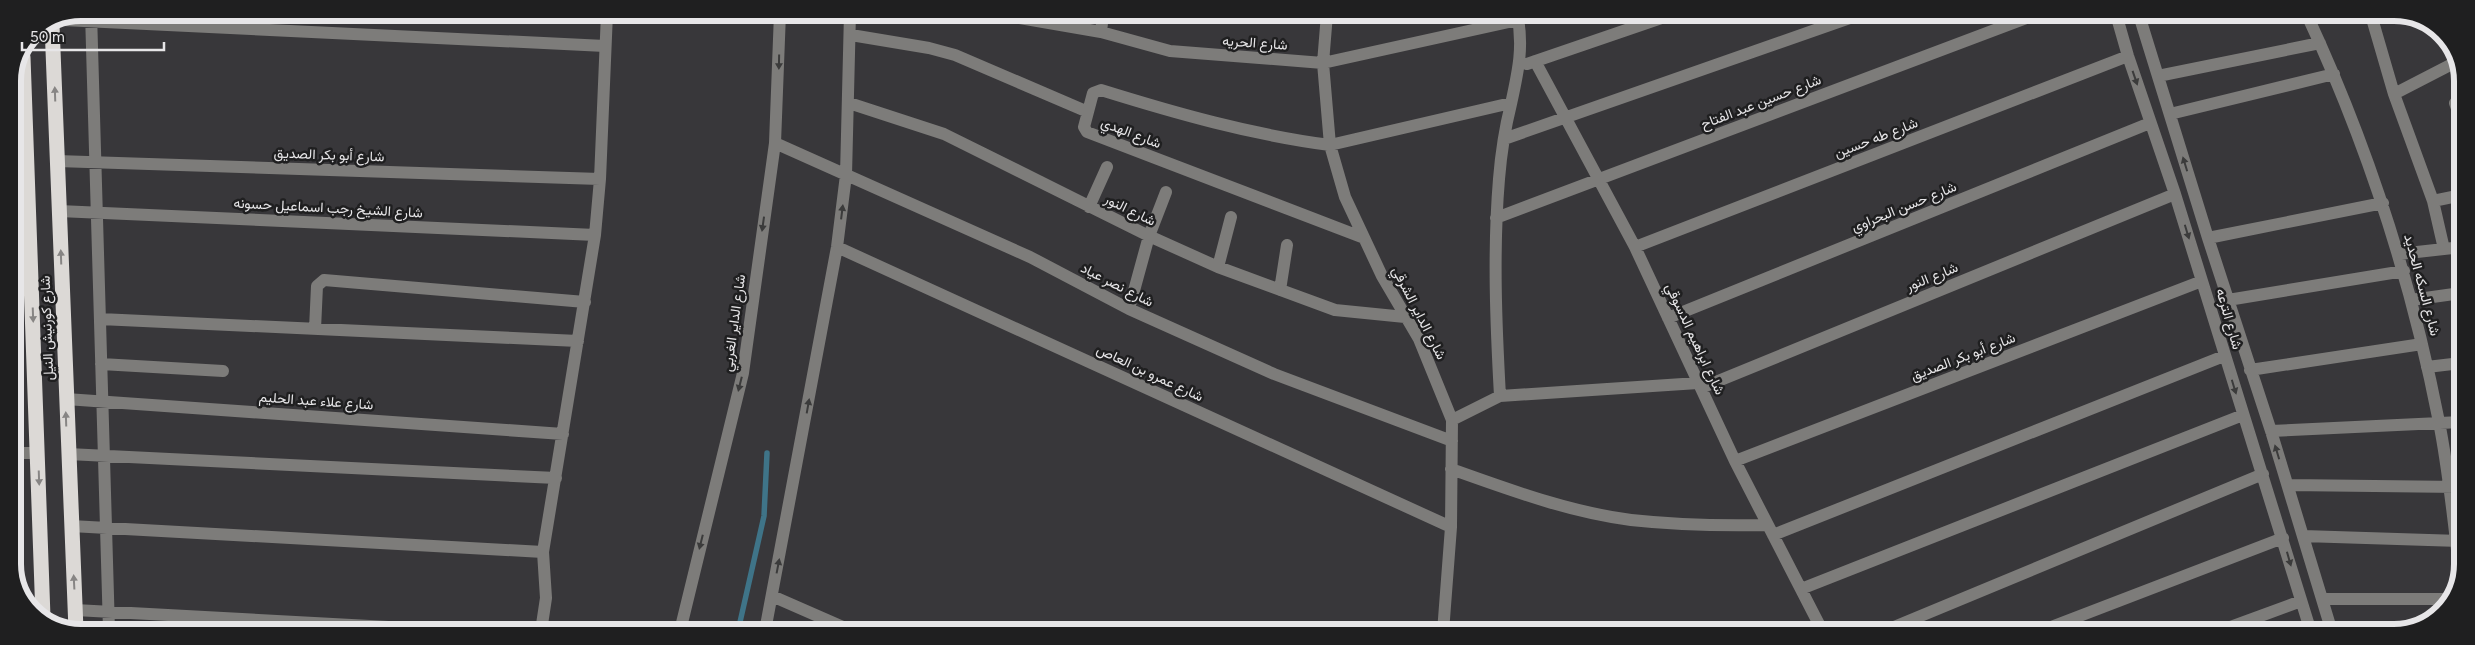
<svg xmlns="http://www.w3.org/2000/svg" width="2475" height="645" viewBox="0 0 2475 645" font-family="Figtree,Vazirmatn,sans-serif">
  <rect width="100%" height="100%" fill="#38373a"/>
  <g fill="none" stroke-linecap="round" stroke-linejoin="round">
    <path stroke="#3f7488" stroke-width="5.5" d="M738 631 764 516 767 453"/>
    <path stroke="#7d7c7a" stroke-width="12" d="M91 13 109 630
      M990 13 1101 32 1170 51 1323 63 1518 20
      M1327 14 1323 63 1330 145 1345 197 1382 276 1419 339 1452 420 1451 527 1443 632
      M2116 14 2128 56 2175 194 2311 632
      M2139 15 2208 238 2271 431 2332 632
      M2307 15C2368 146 2411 279 2439 422 2449 472 2454 525 2460 576
      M2371 15 2394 94 2433 201 2444 249
      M63 20 605 46
      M1101 32 1103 14
      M851 35 929 48 955 55 1088 112
      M1535 61 1635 247 1735 461 1823 632
      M1527 64 1673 14
      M2158 76 2320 43
      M2394 94 2456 62
      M849 103 944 134 1149 236 1218 267 1335 310 1405 317
      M2455 103 2462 123
      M2170 114 2334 74
      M1504 139 1861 14
      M775 143 1030 257 1129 309 1274 374 1452 441
      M57 161 600 179
      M2433 201 2462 195
      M1089 207 1107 167
      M59 211 595 235
      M1496 218 2037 14
      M1364 238 1087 132 1084 127 1093 93 1101 90C1175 113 1252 135 1330 145L1511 103
      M2208 238 2383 203
      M837 247 1451 527
      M1635 247 2128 56
      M2399 254 2462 247
      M1218 267 1231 217
      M1280 290 1287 245
      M2228 300 2404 271
      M2411 300 2461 293
      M1129 309 1149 236 1166 192
      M1668 318 2150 123
      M100 319 578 341
      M315 329 317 286 324 280 585 302
      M101 364 223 371
      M2427 367 2461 363
      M2250 370 2422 344
      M1701 388 2175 194
      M1500 396C1496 324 1493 251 1499 179 1501 154 1505 128 1511 104 1518 72 1524 46 1517 14
      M66 399 563 434
      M1452 420 1500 396 1698 383
      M2271 431 2461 422
      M13 453H38
      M68 454 556 478
      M1735 461 2202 281
      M1451 469C1510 490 1569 512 1631 520 1677 525 1722 526 1768 525
      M2288 485 2461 487
      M71 526 543 552
      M1773 535 2224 356
      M2303 536 2460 541
      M1801 589 2243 415
      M772 596 852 631
      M2322 599H2448
      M75 610 463 631
      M541 631 546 598 543 552 595 235 600 179 607 13
      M680 631 743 373 775 143 780 13
      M765 631 837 247 846 175 850 13
      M1882 632 2263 474
      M2038 632 2283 538
      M2217 632 2301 601"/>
    <path stroke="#dcd9d6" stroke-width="15" d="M52 25 76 630
      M23 57 43 617"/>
  </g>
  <defs><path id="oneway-solid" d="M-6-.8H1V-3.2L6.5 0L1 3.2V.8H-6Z" transform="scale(1.25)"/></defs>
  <g fill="#3b3b3b">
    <use href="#oneway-solid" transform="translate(779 62) rotate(91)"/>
    <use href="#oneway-solid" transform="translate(2135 78) rotate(71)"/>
    <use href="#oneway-solid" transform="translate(2185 164) rotate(-107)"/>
    <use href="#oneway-solid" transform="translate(842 212) rotate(-83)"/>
    <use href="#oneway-solid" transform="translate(763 224) rotate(98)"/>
    <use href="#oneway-solid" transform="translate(2187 232) rotate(73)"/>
    <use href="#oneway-solid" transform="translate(740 384) rotate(104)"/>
    <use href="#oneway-solid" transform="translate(2234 387) rotate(73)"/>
    <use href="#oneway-solid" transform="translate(808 406) rotate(-80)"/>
    <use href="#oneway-solid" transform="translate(2277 452) rotate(-107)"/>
    <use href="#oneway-solid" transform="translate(701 542) rotate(104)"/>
    <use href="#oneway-solid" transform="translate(2289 559) rotate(74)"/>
    <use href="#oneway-solid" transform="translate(778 566) rotate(-79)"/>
  </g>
  <g fill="#878584">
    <use href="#oneway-solid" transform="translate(55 94) rotate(-92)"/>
    <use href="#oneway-solid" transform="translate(61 257) rotate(-92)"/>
    <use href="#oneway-solid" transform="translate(33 315) rotate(88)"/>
    <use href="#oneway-solid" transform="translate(66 419) rotate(-92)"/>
    <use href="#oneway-solid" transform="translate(39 478) rotate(88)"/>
    <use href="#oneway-solid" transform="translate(74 582) rotate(-93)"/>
  </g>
  <g text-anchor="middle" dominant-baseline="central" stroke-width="5" stroke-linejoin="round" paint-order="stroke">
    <g font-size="14" fill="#e7e6e8" stroke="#1f1f20">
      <text transform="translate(1255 43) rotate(4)">شارع الحريه</text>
      <text transform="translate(1761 102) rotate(-21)">شارع حسين عبد الفتاح</text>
      <text transform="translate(1131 133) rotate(21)">شارع الهدي</text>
      <text transform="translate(1876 138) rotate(-21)">شارع طه حسين</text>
      <text transform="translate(329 155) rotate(2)">شارع أبو بكر الصديق</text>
      <text transform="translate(1904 207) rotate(-22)">شارع حسن البحراوي</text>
      <text transform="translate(328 208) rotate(3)">شارع الشيخ رجب اسماعيل حسونه</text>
      <text transform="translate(1130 210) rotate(26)">شارع النور</text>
      <text transform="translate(1932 277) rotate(-22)">شارع النور</text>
      <text transform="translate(1117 285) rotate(27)">شارع نصر عياد</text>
      <text transform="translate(2422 285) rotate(75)">شارع السكه الحديد</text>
      <text transform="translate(1419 313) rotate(63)">شارع الداير الشرقي</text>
      <text transform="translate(2229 319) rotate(74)">شارع الترعه</text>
      <text transform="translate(734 323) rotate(-82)">شارع الداير الغربي</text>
      <text transform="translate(47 328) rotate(-92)">شارع كورنيش النيل</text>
      <text transform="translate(1695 339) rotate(65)">شارع ابراهيم الدسوقي</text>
      <text transform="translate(1963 357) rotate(-21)">شارع أبو بكر الصديق</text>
      <text transform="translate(1150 373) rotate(25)">شارع عمرو بن العاص</text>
      <text transform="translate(316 401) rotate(4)">شارع علاء عبد الحليم</text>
    </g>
  </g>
  <path d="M0 0H2475V645H0ZM81 21H2394A60 60 0 0 1 2454 81V564A60 60 0 0 1 2394 624H81A60 60 0 0 1 21 564V81A60 60 0 0 1 81 21Z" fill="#1f1f20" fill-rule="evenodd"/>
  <path fill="none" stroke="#e7e6e8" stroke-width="6" d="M81 21H2394A60 60 0 0 1 2454 81V564A60 60 0 0 1 2394 624H81A60 60 0 0 1 21 564V81A60 60 0 0 1 81 21Z"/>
  <path d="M22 42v8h142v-8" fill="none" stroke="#e7e6e8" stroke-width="2.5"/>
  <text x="30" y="42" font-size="15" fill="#e7e6e8" stroke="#1f1f20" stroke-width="4" paint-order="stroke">50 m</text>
</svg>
